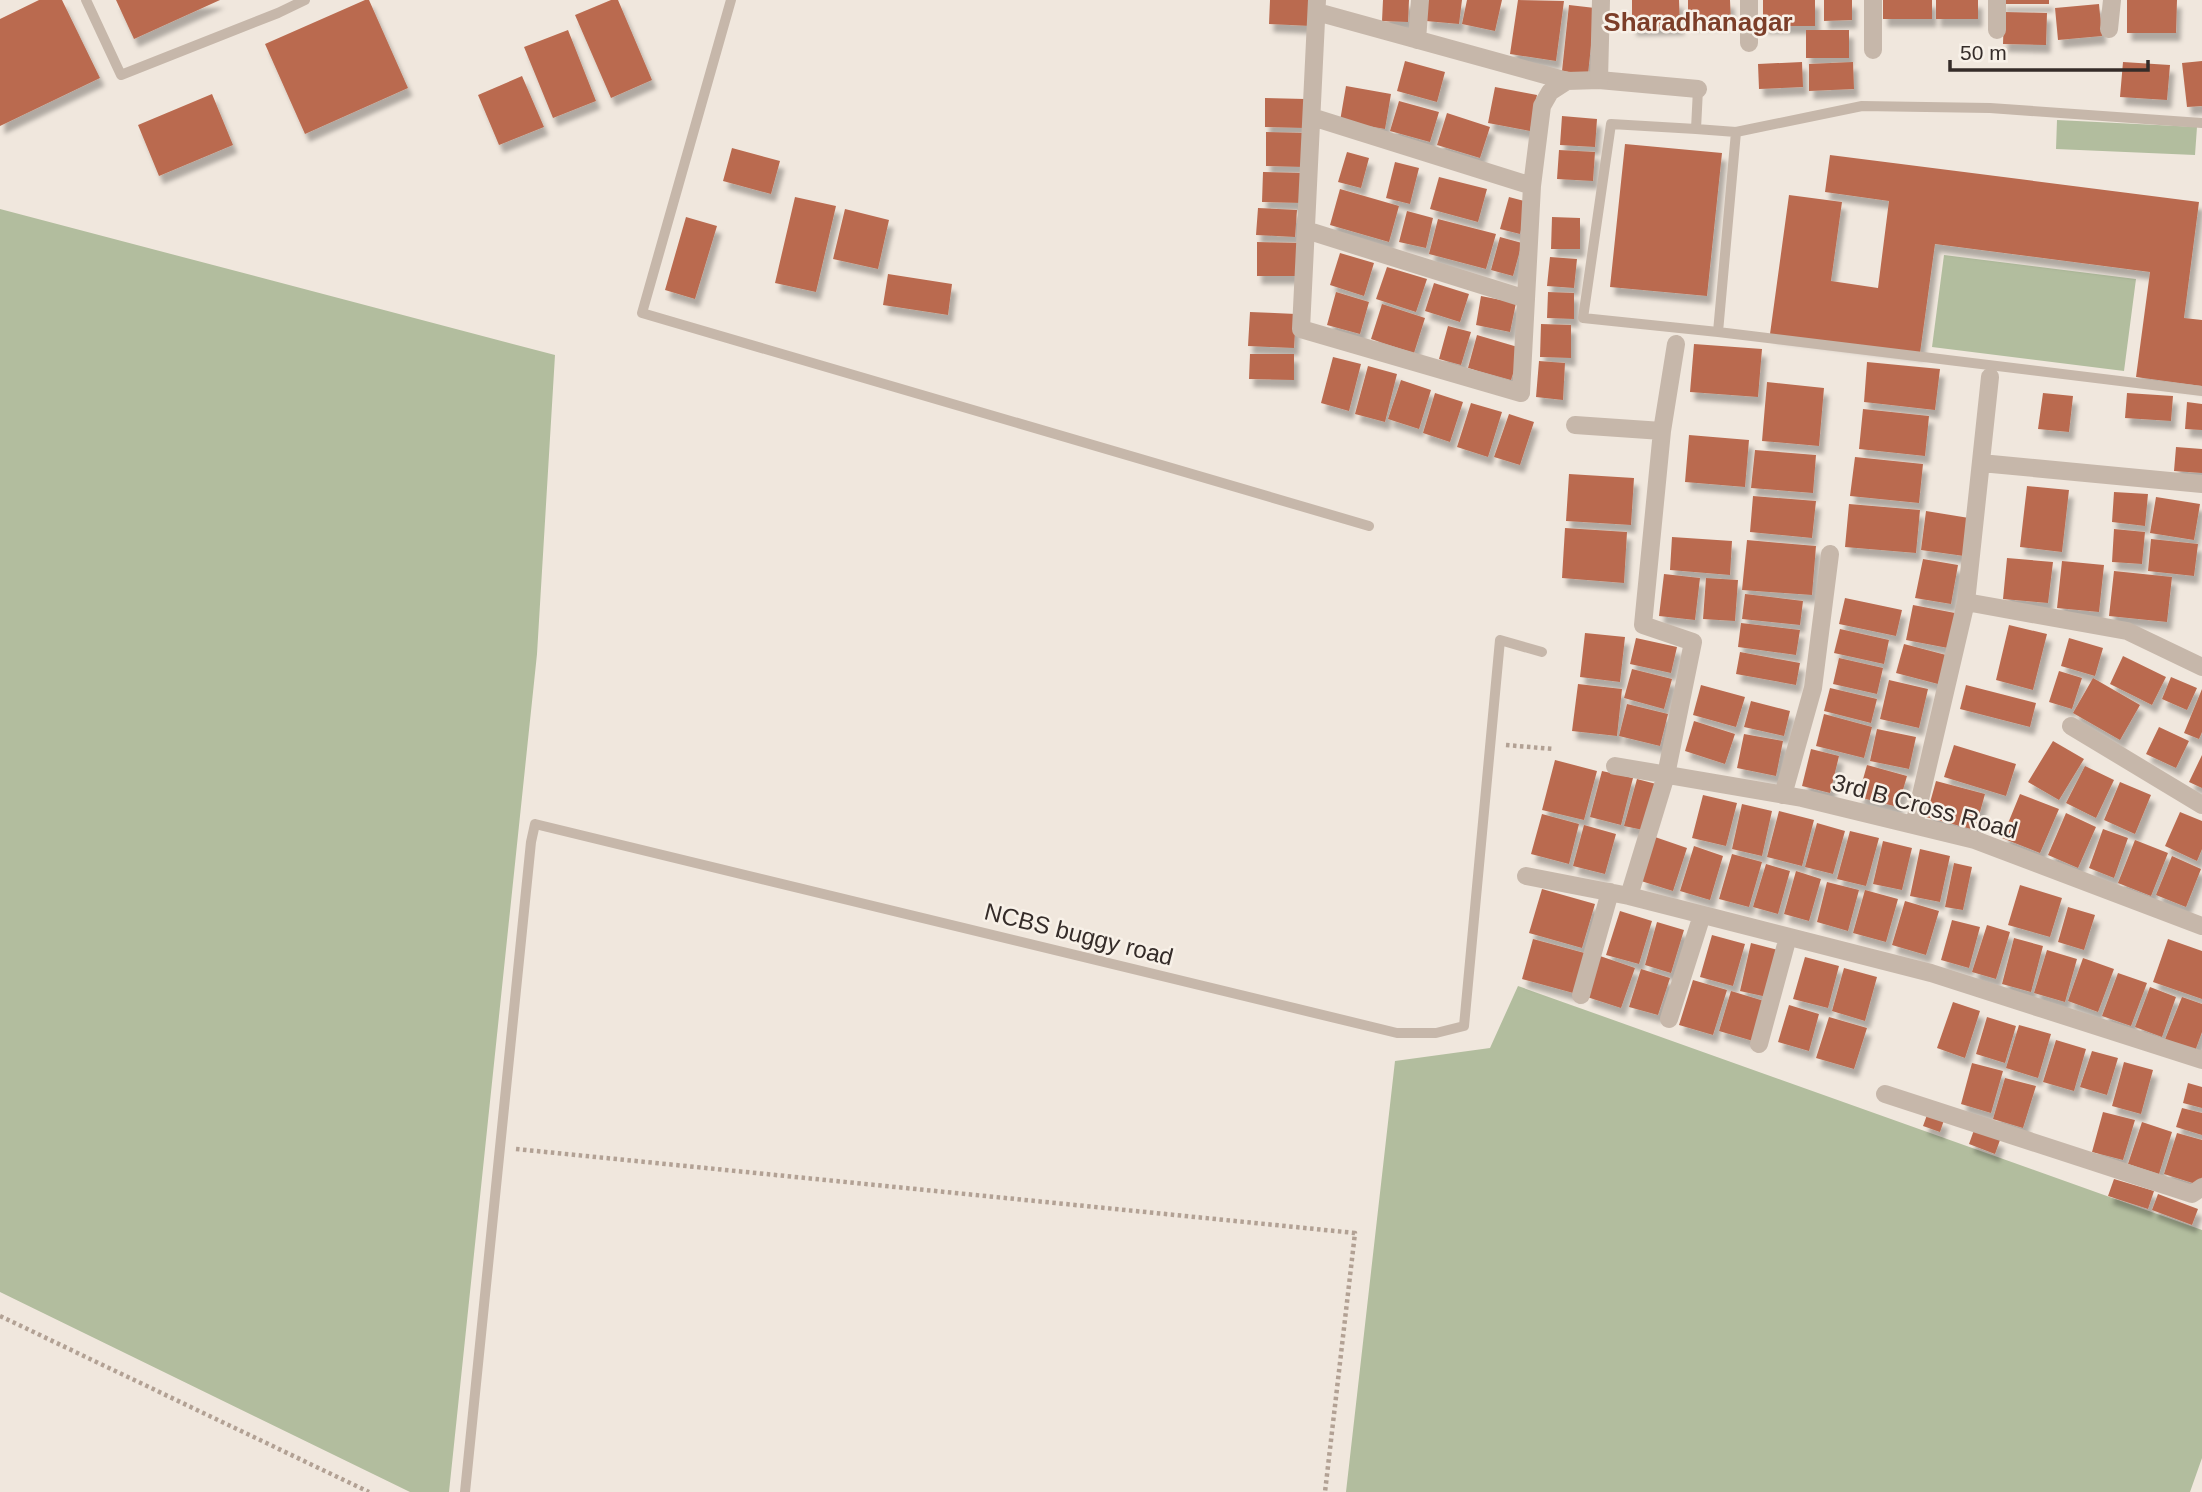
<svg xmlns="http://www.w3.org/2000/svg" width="2202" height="1492" viewBox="0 0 2202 1492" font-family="Arial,sans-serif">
  <defs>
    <filter id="shadow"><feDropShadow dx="4.5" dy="8" stdDeviation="2" flood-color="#0004"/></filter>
  </defs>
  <rect width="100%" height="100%" fill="#f0e7dd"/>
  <path fill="#b2bd9e" d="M2057 120 2197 127 2195 155 2056 149Z
    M0 209 555 355 537 654 449 1492H410L0 1292Z
    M1944 255 2136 279 2124 371 1932 347Z
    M1518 986 2202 1230V1458L2190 1492H1346L1395 1061 1490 1048Z"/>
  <path fill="#ba6b50" filter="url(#shadow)" d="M39 0H62L100 78 0 126V19Z
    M116 0H220L134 39Z
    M365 0H369L408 88 305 134 265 44Z
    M611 0H618L652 80 611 98 575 15Z
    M1270 0H1311V26L1269 24Z
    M1383 0H1409L1408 22 1382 21Z
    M1428 0H1462L1459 24 1426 21Z
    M1467 0H1502L1495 31 1462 24Z
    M1518 0 1564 1 1556 61 1510 54Z
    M1632 0H1679L1680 27 1632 28Z
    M1688 0H1730L1731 22 1688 23Z
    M1763 0H1815V26H1763Z
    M1824 0H1852V20L1824 21Z
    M1883 0H1932V19H1883Z
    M1936 0H1978V19H1936Z
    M2001 0H2049V4H2001Z
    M2127 0H2177L2176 33H2127Z
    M2099 4 2102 36 2058 40 2055 8Z
    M1569 5 1595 8 1588 74 1562 71Z
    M2004 12 2047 13 2046 45 2003 44Z
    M568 30 596 101 553 118 524 47Z
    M1806 30H1849V58H1806Z
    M1405 61 1445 72 1437 102 1397 91Z
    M2202 61V106L2187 107 2182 63Z
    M1802 62 1803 87 1759 89 1758 64Z
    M1853 62 1854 89 1809 91V64Z
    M2123 62 2170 65 2167 100 2120 97Z
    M522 76 544 127 499 145 478 95Z
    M1346 86 1391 94 1385 129 1340 121Z
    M1495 87 1537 95 1530 131 1488 123Z
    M212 94 233 145 159 176 138 125Z
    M1265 98 1305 99V128L1265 127Z
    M1399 101 1439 112 1430 142 1390 131Z
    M1447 113 1490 127 1480 158 1437 145Z
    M1562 116 1597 119 1595 147 1560 145Z
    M1266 132 1306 133 1304 167 1266 166Z
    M1625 144 1722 153 1707 296 1610 287Z
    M732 148 780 161 771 194 723 181Z
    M1559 150 1595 152 1593 181 1557 179Z
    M1347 152 1369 158 1361 188 1338 182Z
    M1830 155 2199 202 2184 318 2202 320V386L2136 377 2150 272 1935 244 1920 353 1770 334 1789 195 1842 202 1831 281 1878 288 1889 201 1825 192Z
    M1395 162 1419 168 1410 204 1386 198Z
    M1263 172 1303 173V203L1262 202Z
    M1439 177 1487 189 1478 222 1430 209Z
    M1340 189 1399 206 1389 242 1330 225Z
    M795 197 836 206 816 292 775 283Z
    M1509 197 1528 202 1520 234 1500 229Z
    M1258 208 1297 210 1295 237 1256 235Z
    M845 209 889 220 878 269 833 259Z
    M1407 211 1433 218 1426 248 1399 242Z
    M686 217 717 226 695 299 665 290Z
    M1552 217 1580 218V249H1551Z
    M1438 219 1496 234 1486 269 1429 254Z
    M1500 237 1522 243 1513 276 1491 270Z
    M1257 242 1299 243V276H1257Z
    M1340 253 1374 263 1364 296 1330 285Z
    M1550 257 1577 259 1574 288 1547 286Z
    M1387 267 1427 279 1416 312 1376 299Z
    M888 274 952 284 948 315 883 305Z
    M1434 283 1469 294 1460 322 1425 311Z
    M1336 292 1369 302 1360 334 1327 325Z
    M1548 292 1574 293V319L1547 318Z
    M1481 296 1516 303 1510 332 1476 325Z
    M1382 304 1425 318 1414 353 1371 339Z
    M1250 312 1296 314 1294 348 1248 346Z
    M1541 324 1571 325V358L1540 357Z
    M1448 326 1471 332 1461 365 1439 359Z
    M1477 335 1521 348 1511 380 1468 368Z
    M1694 344 1762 349 1758 397 1690 392Z
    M1250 354H1294V380L1249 379Z
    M1333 357 1361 364 1349 411 1321 403Z
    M1539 361 1565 363 1563 400 1536 397Z
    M1867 362 1940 369 1935 410 1864 402Z
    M1368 366 1397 374 1385 422 1355 414Z
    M1401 380 1431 390 1419 429 1388 419Z
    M1767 382 1824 388 1819 446 1762 441Z
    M1435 393 1463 402 1450 442 1423 433Z
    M2043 393 2073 396 2069 432 2038 429Z
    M2127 393 2173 396 2171 421 2125 418Z
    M2187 402 2202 404V430L2185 429Z
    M1471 403 1502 412 1488 457 1457 447Z
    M1863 409 1929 416 1925 456 1859 449Z
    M1509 414 1534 422 1520 465 1494 457Z
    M1689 435 1749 440 1745 487 1685 482Z
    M2176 447 2202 449V473L2174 471Z
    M1755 450 1816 455 1813 493 1751 488Z
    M1855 457 1923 464 1919 503 1850 496Z
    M1569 474 1634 478 1631 525 1566 521Z
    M2027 486 2069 490 2062 552 2020 547Z
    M2114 492 2148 494 2145 526 2112 522Z
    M1753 496 1816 501 1812 538 1750 532Z
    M2156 497 2200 504 2194 540 2150 533Z
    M1849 504 1920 510 1916 553 1845 547Z
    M1926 511 1969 518 1964 556 1921 550Z
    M1565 528 1627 532 1624 583 1562 578Z
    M2114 529 2145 532 2142 564 2112 562Z
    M1672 537 1732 541 1730 575 1670 570Z
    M2151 539 2198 544 2194 576 2148 571Z
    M1747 540 1816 546 1812 595 1742 590Z
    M2007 558 2053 562 2048 603 2003 599Z
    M1923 559 1958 565 1951 604 1915 598Z
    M2062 561 2104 565 2099 612 2057 608Z
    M2114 571 2172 577 2167 622 2109 616Z
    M1664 574 1700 578 1695 620 1659 616Z
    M1706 578 1738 580 1735 621 1703 619Z
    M1745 594 1803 601 1800 625 1742 619Z
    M1845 598 1902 610 1896 636 1839 624Z
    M1913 605 1955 613 1948 648 1906 640Z
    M1741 623 1800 630 1796 655 1738 647Z
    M2009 625 2047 634 2033 690 1996 680Z
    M1840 629 1889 640 1884 664 1834 653Z
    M1585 633 1625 637 1620 682 1580 677Z
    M1636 638 1677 647 1671 673 1630 664Z
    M2069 638 2103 648 2095 676 2061 666Z
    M1904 644 1946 655 1938 684 1896 673Z
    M1740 652 1800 663 1796 685 1736 674Z
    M2123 656 2166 677 2152 705 2110 684Z
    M1839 658 1883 668 1877 694 1833 684Z
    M1632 669 1672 679 1664 709 1624 698Z
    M2059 671 2082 678 2072 709 2049 702Z
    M2171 677 2197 688 2187 710 2162 699Z
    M2093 678 2140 705 2120 740 2073 713Z
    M1889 680 1928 689 1919 728 1880 719Z
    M1578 684 1622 689 1617 736 1572 731Z
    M1701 685 1745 697 1736 727 1693 715Z
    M1966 685 2036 703 2030 727 1960 709Z
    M1830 688 1877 699 1871 723 1824 711Z
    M2202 689V732L2199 739 2184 733Z
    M1751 701 1790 711 1784 736 1744 727Z
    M1627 704 1668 714 1660 746 1619 736Z
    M1824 714 1872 727 1864 758 1816 746Z
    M1694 721 1735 734 1725 764 1685 751Z
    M2159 727 2189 741 2176 768 2146 754Z
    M1877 729 1916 737 1909 769 1870 761Z
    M1744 734 1783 741 1776 776 1737 768Z
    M2053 741 2084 759 2059 800 2028 782Z
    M1954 745 2016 764 2006 796 1944 777Z
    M1811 749 1839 756 1830 793 1802 786Z
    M2202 755V788L2189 782Z
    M1555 760 1597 771 1584 820 1542 810Z
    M1867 765 1907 776 1898 807 1858 797Z
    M2085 766 2114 780 2096 818 2066 803Z
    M1602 771 1633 778 1621 825 1590 817Z
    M1637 779 1660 785 1648 831 1624 826Z
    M1936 781 1985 794 1975 830 1926 817Z
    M2120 782 2151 795 2135 834 2104 820Z
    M2020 794 2059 809 2040 853 2002 838Z
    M1703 795 1737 803 1726 846 1692 838Z
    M1742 804 1772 811 1762 856 1732 849Z
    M1779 811 1814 820 1802 866 1767 857Z
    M2180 812 2202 821V849L2197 861 2165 846Z
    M2066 813 2096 827 2078 868 2048 855Z
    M1542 814 1579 824 1569 864 1531 854Z
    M1817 823 1845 831 1833 874 1805 867Z
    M1584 825 1616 834 1605 874 1573 866Z
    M2103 829 2128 838 2114 878 2089 868Z
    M1850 831 1879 838 1866 886 1837 879Z
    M1655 837 1687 848 1673 891 1641 881Z
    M2135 840 2168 853 2151 896 2118 883Z
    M1883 841 1912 848 1902 890 1873 884Z
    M1694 846 1723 856 1710 900 1680 891Z
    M1920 849 1950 856 1940 902 1910 896Z
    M1732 854 1762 862 1749 907 1719 899Z
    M2172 856 2201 869 2186 907 2156 895Z
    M1954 863 1972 867 1963 910 1945 907Z
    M1766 864 1790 871 1778 914 1753 907Z
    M1796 871 1821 879 1809 921 1784 914Z
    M1827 882 1859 890 1848 931 1817 922Z
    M2020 885 2062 898 2050 937 2008 925Z
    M1542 889 1595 904 1582 948 1529 933Z
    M1865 890 1898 899 1886 942 1853 933Z
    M1905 901 1939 911 1926 955 1892 945Z
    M2068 907 2095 915 2084 950 2058 942Z
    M1620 911 1652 921 1639 964 1606 955Z
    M1952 920 1980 927 1969 968 1941 960Z
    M1657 922 1684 930 1671 973 1645 965Z
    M1987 925 2010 932 1996 979 1972 972Z
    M1712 935 1745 944 1733 986 1700 977Z
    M2014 938 2043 946 2031 992 2002 984Z
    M1533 939 1588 954 1577 994 1522 979Z
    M2168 939 2202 951V999L2153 982Z
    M1751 943 1778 950 1767 997 1740 991Z
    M2047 950 2077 959 2065 1002 2034 993Z
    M1600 956 1635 968 1621 1008 1587 997Z
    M1805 957 1839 966 1828 1008 1793 999Z
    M2083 958 2114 969 2098 1012 2068 1001Z
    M1844 968 1877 977 1865 1021 1832 1011Z
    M1641 969 1670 978 1658 1015 1629 1007Z
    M2118 973 2147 983 2131 1026 2102 1016Z
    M1693 980 1727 990 1713 1035 1679 1025Z
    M2150 987 2176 997 2162 1037 2135 1027Z
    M1731 991 1764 1001 1753 1041 1719 1031Z
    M2182 997 2202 1004V1032L2194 1054 2164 1042Z
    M1953 1002 1980 1011 1965 1058 1937 1048Z
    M1789 1005 1819 1014 1809 1051 1778 1042Z
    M1829 1017 1867 1028 1854 1069 1816 1058Z
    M1987 1017 2016 1026 2005 1063 1976 1054Z
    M2019 1025 2051 1034 2038 1078 2006 1068Z
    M2056 1040 2086 1049 2074 1091 2043 1082Z
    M2092 1051 2118 1058 2107 1095 2080 1087Z
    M2124 1062 2153 1070 2141 1114 2112 1106Z
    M1972 1063 2003 1071 1991 1113 1961 1104Z
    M2005 1078 2036 1086 2023 1128 1993 1119Z
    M2188 1083 2202 1087V1108L2183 1103Z
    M2182 1108 2202 1113V1135L2176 1127Z
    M2103 1112 2135 1120 2123 1160 2092 1152Z
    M1927 1115 1944 1120 1940 1132 1923 1126Z
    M2142 1122 2172 1132 2159 1174 2128 1164Z
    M1974 1130 2000 1140 1995 1154 1969 1144Z
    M2177 1133 2202 1140V1177L2199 1185 2164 1174Z
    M2114 1179 2154 1191 2148 1209 2108 1196Z
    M2158 1194 2198 1209 2192 1225 2152 1210Z"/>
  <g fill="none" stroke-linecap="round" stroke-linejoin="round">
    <path stroke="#b2a194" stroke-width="4.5" stroke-dasharray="3.5 3.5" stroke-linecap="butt" d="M1506 745 1553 749
      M516 1149 1355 1233 1325 1492
      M0 1316 369 1492"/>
    <path stroke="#c6b7aa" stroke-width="10" d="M86 0 121 75 278 13 305 0
      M731 0 642 313 1369 526
      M1696 129 1611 124 1583 318 1718 332 1736 132 1696 129 1698 89
      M1736 132 1862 106 1990 108 2202 123
      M1718 332 2202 391
      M465 1492 531 842 535 824 1397 1033H1436L1464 1026 1500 640 1542 652"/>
    <path stroke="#c6b7aa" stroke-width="18" d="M1317 0 1301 329 1521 393 1532 186 1542 106 1550 92 1567 81 1599 80 1698 89
      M1749 0V43
      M1997 0V30
      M1317 12 1567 81
      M2109 29 2112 0
      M1417 40 1420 0
      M1873 50V0
      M1312 117 1532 186
      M1306 230 1526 299
      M1575 425 1662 431
      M1981 463 2202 484
      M1966 602 2127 631 2202 667
      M2071 726 2202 805
      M1615 766 1802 798 1975 840 2202 926
      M1783 795 1813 688 1830 554
      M1914 825 1966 602 1990 377
      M1526 876 1629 896 1931 973 2202 1060
      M1629 896 1666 775 1693 642 1643 625 1662 431 1676 344
      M1581 995 1610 892
      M1669 1019 1702 915
      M1759 1044 1788 937
      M1885 1094 2192 1194 2202 1187"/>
    <path stroke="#c6b7aa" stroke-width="18" d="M1599 80 1601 0"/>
  </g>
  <g text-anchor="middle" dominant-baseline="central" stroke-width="5" stroke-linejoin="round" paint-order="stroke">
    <g font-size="24" fill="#352c29" stroke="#f8f1e8">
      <text transform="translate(1925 806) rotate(15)">3rd B Cross Road</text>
      <text transform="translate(1079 934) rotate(14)">NCBS buggy road</text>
    </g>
    <g font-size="26" font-weight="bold" fill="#7c3e29" stroke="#f8f1e8">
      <text x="1698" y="22">Sharadhanagar</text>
    </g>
  </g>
  <path d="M1950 60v10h198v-10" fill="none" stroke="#352c29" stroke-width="3.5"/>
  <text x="1960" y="60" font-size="21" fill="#352c29" stroke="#f8f1e8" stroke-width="5" paint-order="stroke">50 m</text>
</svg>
